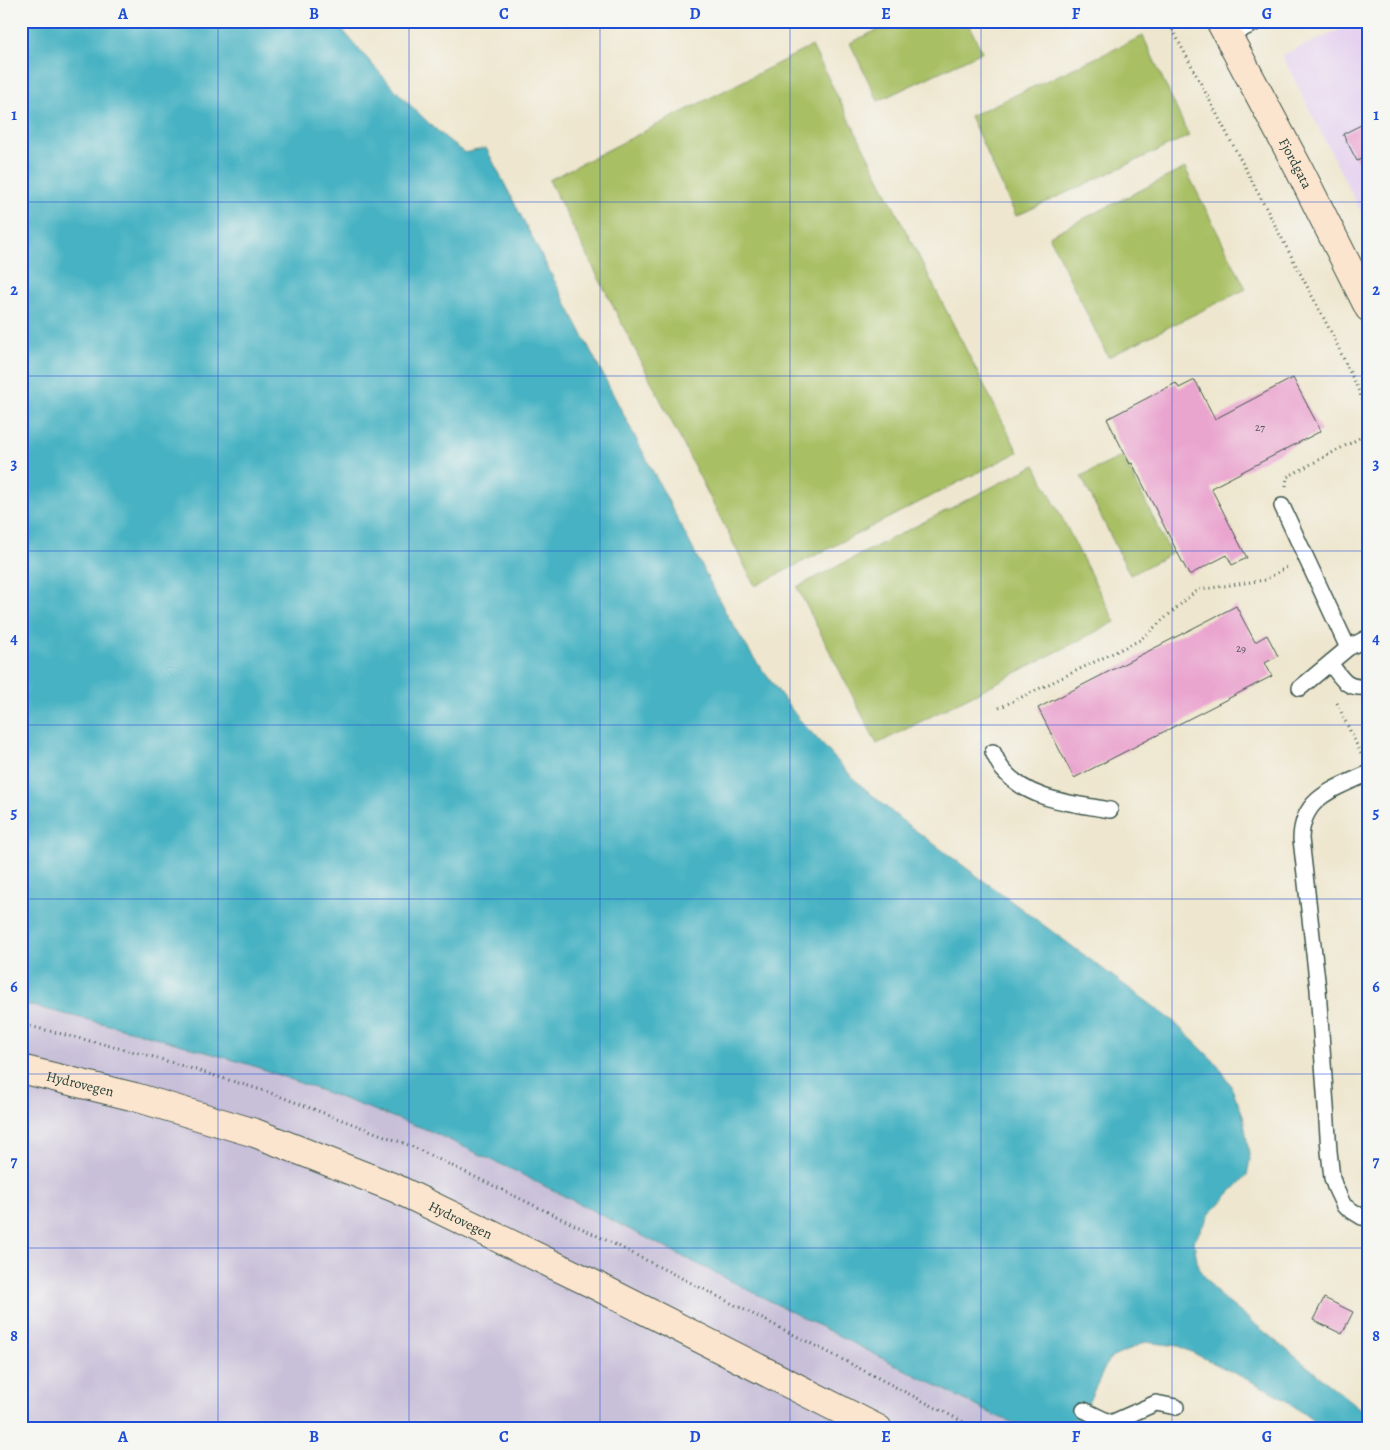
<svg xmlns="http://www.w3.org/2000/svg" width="1390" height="1450" viewBox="0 0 1390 1450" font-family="Alegreya,serif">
  <rect width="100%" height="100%" fill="#f6f6f2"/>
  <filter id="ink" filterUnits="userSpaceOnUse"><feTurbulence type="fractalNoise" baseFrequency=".02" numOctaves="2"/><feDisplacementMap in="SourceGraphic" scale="10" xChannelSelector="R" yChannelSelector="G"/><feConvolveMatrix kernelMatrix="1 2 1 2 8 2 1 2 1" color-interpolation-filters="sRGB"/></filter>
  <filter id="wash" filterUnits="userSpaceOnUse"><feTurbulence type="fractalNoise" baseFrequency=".0096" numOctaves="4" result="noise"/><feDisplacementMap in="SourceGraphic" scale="20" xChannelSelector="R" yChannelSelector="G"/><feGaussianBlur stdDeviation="1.12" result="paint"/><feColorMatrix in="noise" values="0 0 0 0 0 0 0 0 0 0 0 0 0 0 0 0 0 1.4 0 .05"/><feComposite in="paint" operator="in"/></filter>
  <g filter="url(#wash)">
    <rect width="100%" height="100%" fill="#eee6ce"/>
    <path fill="#e6d2f0" d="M1361 21H1369V228L1282 55Z"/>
    <path fill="#c8bfd8" d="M21 1003 137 1032 251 1065 428 1130 513 1170 994 1415 1019 1425H1042L1041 1429H21Z"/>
    <path fill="#a8bf64" stroke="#647e4c" d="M896 21H967L982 52 878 101 850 43Z
      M1143 36 1189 136 1016 216 970 116Z
      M812 46 1018 452 755 586 549 180Z
      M1185 168 1246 289 1108 357 1049 236Z
      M1123 456 1171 554 1130 575 1081 476Z
      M1035 465 1115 622 877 744 797 587Z"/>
    <path fill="#46b2c3" stroke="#32787c" d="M21 21H335C375 68 415 116 465 153L486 148 726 613 753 657 798 718 855 780 900 819 1172 1020 1218 1065 1230 1084 1243 1115 1250 1160 1247 1175 1209 1215 1194 1241 1198 1268 1220 1296 1369 1416V1429H1324L1279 1395 1179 1346 1145 1342 1109 1359 1081 1418 1042 1425H1019L994 1415 513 1170 428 1130 251 1065 137 1032 21 1003Z"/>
    <g id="blocks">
      <path fill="#eaa5cf" d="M1369 121V155L1357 161 1343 134Z
        M1293 378 1321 431 1211 488 1247 558 1232 565 1227 555 1189 575 1132 463 1130 464 1107 419 1176 383 1179 388 1195 380 1215 419Z
        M1236 606 1255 642 1267 635 1278 656 1265 663 1272 676 1074 778 1038 708Z
        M1324 1298 1353 1312 1342 1334 1313 1320Z"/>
    </g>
  </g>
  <g filter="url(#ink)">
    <use href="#blocks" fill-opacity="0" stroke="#3e564b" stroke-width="1"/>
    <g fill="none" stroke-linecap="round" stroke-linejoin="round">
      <g stroke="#3e564b" stroke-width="18">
        <path id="lane" d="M1228 36 1259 21
          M1282 506 1348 648
          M1330 663C1343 680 1345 689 1369 687
          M1300 688 1348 648 1369 637
          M993 752C996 758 999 765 1003 770 1029 801 1072 803 1110 810
          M1369 773C1335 789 1302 796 1301 839L1318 989 1329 1151 1332 1178 1335 1187 1344 1206 1362 1217 1369 1218
          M1084 1410 1111 1423 1156 1403 1176 1407"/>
      </g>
      <g stroke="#3e564b" stroke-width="30">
        <g id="secondary">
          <path id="s1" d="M1220 21 1300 171 1369 308"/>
          <path id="s2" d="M21 1069 135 1097 255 1133 395 1188 593 1284 878 1429"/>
        </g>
      </g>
      <path stroke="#3e564b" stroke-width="3" stroke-dasharray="1 4" stroke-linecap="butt" d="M1168 21 1332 334 1369 413
        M1286 486 1287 477 1369 433
        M1337 703 1361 754
        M999 708 1140 640 1197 590 1265 580 1287 567
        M21 1024 147 1055 268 1092 411 1146 612 1243 818 1347 977 1429"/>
      <use href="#lane" stroke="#fff" stroke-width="15"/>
      <use href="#secondary" stroke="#fce5cf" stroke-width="28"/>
    </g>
  </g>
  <path fill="none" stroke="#1d4ed8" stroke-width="1" stroke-opacity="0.55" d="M218 21V1429M409 21V1429M600 21V1429M790 21V1429M981 21V1429M1172 21V1429M21 202H1369M21 376H1369M21 551H1369M21 725H1369M21 899H1369M21 1074H1369M21 1248H1369"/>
  <g text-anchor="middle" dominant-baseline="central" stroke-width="4.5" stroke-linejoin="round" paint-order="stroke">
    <g font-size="11" fill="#52575b">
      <text x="1260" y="427">27</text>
      <text x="1241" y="648">29</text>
    </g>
    <g font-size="14" fill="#1f3d34" stroke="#f6f6f2">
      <text stroke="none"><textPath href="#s1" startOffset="161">Fjordgata</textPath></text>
      <text stroke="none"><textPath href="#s2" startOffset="61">Hydrovegen</textPath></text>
      <text stroke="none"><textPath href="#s2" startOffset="466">Hydrovegen</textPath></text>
    </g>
  </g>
  <rect width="1390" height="1450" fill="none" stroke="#f6f6f2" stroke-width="55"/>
  <rect x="28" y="28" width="1334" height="1394" fill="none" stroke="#1d4ed8" stroke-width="2"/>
  <g font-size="16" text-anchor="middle" font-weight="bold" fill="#1d4ed8">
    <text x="123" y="19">A</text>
    <text x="314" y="19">B</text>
    <text x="504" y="19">C</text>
    <text x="695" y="19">D</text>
    <text x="886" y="19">E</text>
    <text x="1076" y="19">F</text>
    <text x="1267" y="19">G</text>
    <text x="14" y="120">1</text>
    <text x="1376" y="120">1</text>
    <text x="14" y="295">2</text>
    <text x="1376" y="295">2</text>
    <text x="14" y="469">3</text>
    <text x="1376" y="469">3</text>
    <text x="14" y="644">4</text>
    <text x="1376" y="644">4</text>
    <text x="14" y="818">5</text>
    <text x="1376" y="818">5</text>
    <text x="14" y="992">6</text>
    <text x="1376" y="992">6</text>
    <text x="14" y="1167">7</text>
    <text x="1376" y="1167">7</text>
    <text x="14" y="1341">8</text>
    <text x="1376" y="1341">8</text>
    <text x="123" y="1442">A</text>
    <text x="314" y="1442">B</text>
    <text x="504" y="1442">C</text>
    <text x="695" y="1442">D</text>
    <text x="886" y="1442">E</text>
    <text x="1076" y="1442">F</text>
    <text x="1267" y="1442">G</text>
  </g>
</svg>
